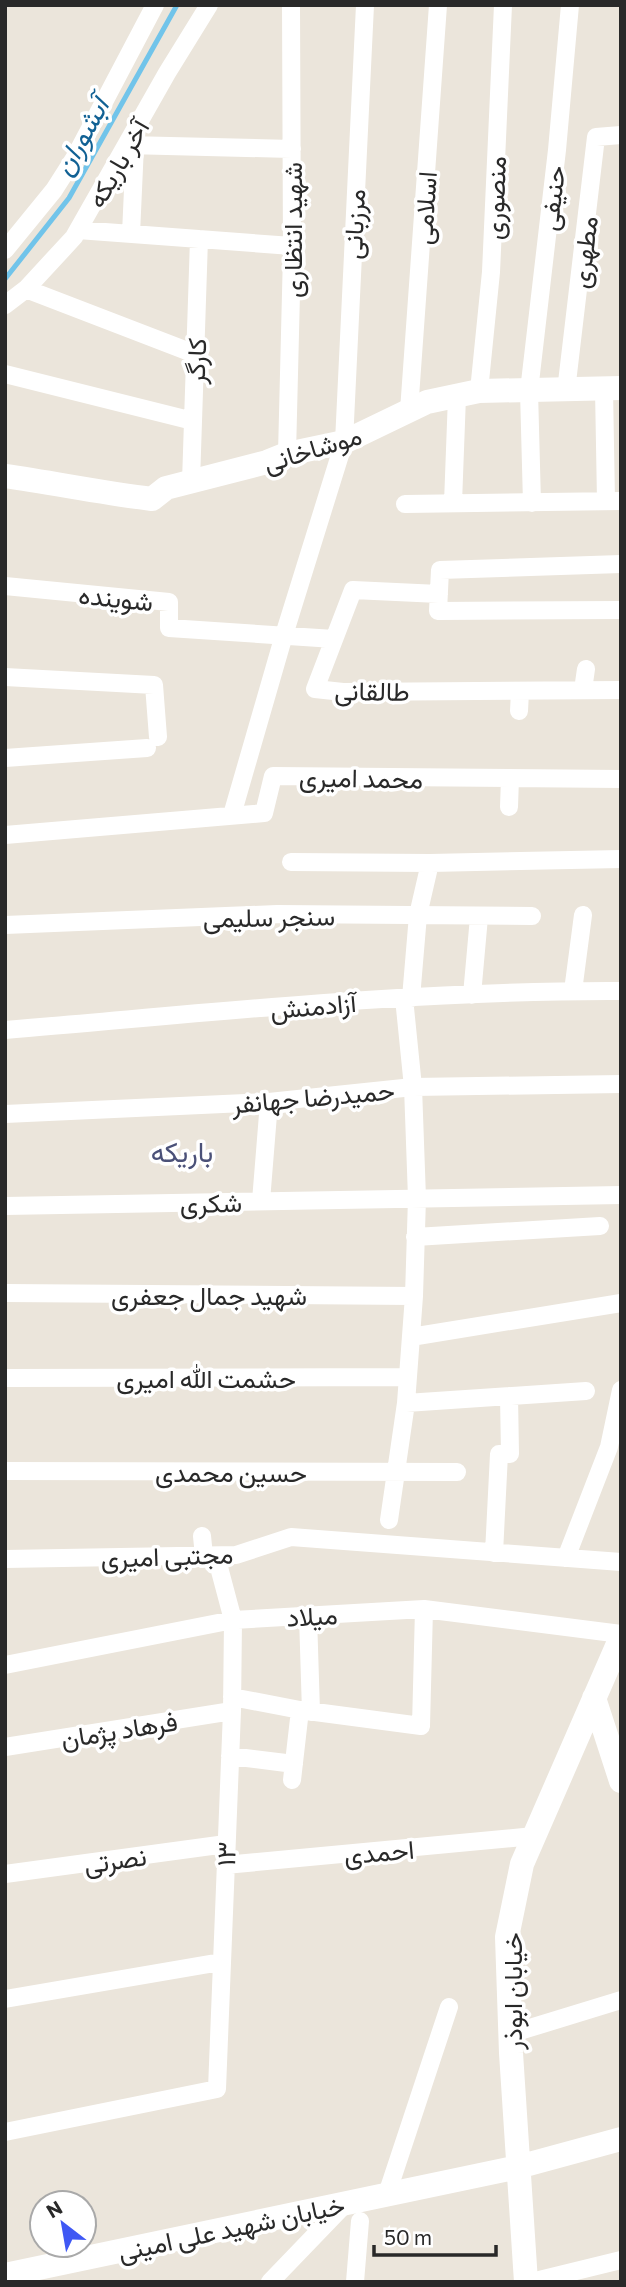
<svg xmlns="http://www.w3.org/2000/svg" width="626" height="2287" viewBox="0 0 626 2287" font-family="Commissioner,Vazirmatn,sans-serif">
  <rect width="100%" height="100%" fill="#ebe5db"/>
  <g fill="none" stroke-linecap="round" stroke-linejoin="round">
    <path stroke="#71c4ea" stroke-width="5" d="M5 279 69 198 177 5"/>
    <path stroke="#fff" stroke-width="18" d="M127 145 292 149
      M78 230 292 246
      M131 234 135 145
      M5 250 54 190 75 157 155 5
      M26 289 195 354
      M5 305 26 289 74 237 167 73 209 5
      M5 374 193 421
      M604 389 606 501
      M479 391 491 272 503 5
      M566 391 596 137 621 135
      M409 411 438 5
      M287 454 292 253 291 5
      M191 482 199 239
      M453 503 457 396
      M532 503 529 391 557 150 570 5
      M405 504 621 501
      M621 564 440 570 438 611 621 610
      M5 586 169 602V628L334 639
      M439 594 353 590 315 689 343 692 621 690
      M5 677 154 685 158 737
      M583 690 586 669
      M519 711 520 691
      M5 758 147 748
      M509 807 510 778
      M232 815 284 635 344 442 365 5
      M5 835 264 813 273 776 621 779
      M291 862 430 863 621 859
      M5 925 277 914 532 916
      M573 991 583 915
      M472 995 479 917
      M411 998 418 915 430 863
      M5 1030C210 1013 415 990 621 991
      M5 1114 269 1102 413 1087 621 1084
      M261 1201 269 1102
      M5 1206 621 1195
      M415 1237 600 1226
      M5 1293 414 1296
      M411 1337 621 1303
      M5 1378 407 1377
      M406 1403 586 1391
      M5 1471 457 1472
      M389 1520 406 1403 414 1296 417 1198 413 1087 404 998
      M202 1536 204 1556
      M494 1553 499 1454H510L509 1396
      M566 1558 609 1447 621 1390
      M5 1559 236 1555 291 1537 621 1562
      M308 1616 311 1712
      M5 1665 233 1620 424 1609 621 1634
      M232 1697 300 1710
      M5 1747 232 1711
      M230 1756 294 1764
      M292 1780 300 1710 421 1726 424 1609
      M225 1865 534 1836
      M5 1874 226 1844
      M5 1999 221 1962
      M510 2034 621 2000
      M5 2132 217 2089 232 1711 233 1620 216 1556
      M387 2194 449 2007
      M270 2282 347 2202
      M355 2282 360 2221
      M531 2282 621 2260"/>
    <path stroke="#fff" stroke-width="24" d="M5 476C54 483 103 493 152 499L166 488 267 462 287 454 344 442 427 402 479 391 621 388
      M594 1698 621 1781
      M5 2275 518 2167 621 2139
      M526 2282 511 2053 507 1937 522 1864 621 1637"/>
  </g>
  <g text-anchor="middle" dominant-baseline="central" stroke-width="7" stroke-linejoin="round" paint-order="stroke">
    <g font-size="26" fill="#292929" stroke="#fff">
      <text transform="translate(117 163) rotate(-60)">آخر باریکه</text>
      <text transform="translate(494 198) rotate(-88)">منصوری</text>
      <text transform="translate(551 198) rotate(-83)">حنیفی</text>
      <text transform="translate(424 208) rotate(-86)">اسلامی</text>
      <text transform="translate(353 224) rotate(-87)">مرزبانی</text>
      <text transform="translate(291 230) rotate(-90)">شهید انتظاری</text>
      <text transform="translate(583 252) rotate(-83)">مطهری</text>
      <text transform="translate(195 361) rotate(-88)">کارگر</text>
      <text transform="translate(312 448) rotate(-17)">موشاخانی</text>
      <text transform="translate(116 597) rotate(6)">شوینده</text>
      <text transform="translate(372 690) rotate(1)">طالقانی</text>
      <text transform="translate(361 777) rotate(1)">محمد امیری</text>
      <text transform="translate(269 916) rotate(-1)">سنجر سلیمی</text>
      <text transform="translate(313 1005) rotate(-5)">آزادمنش</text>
      <text transform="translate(313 1096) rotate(-5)">حمیدرضا جهانفر</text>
      <text transform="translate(211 1202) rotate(-1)">شکری</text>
      <text x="209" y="1294">شهید جمال جعفری</text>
      <text x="206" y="1377">حشمت الله امیری</text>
      <text x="231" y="1471">حسین محمدی</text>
      <text transform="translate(167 1555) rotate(-2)">مجتبی امیری</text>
      <text transform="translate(312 1615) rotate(-3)">میلاد</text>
      <text transform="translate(119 1729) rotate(-9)">فرهاد پژمان</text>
      <text transform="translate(379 1851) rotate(-5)">احمدی</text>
      <text transform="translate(225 1854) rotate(-88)">۱۳</text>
      <text transform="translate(115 1859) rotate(-8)">نصرتی</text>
      <text transform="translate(511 1991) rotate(-90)">خیابان ابوذر</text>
      <text transform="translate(231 2227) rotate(-12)">خیابان شهید علی امینی</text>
    </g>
    <g font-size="28" font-style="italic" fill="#116194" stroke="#fff">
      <text transform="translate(80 136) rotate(-61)">آبشوران</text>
    </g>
    <g font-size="28" fill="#4b5178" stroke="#fff">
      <text x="182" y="1151">باریکه</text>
    </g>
  </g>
  <rect width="626" height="2287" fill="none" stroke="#292929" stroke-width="14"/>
  <g transform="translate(63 2224) rotate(329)"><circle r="33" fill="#ffffff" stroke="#a9a9a9" stroke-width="2"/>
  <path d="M0-5L12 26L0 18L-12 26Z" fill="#3f58f4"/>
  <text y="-10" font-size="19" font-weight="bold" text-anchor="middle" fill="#292929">N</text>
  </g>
  <path d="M374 2245v10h122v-10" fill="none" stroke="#292929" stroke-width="3.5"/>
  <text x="384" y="2245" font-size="21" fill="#292929" stroke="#ffffff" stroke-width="5" paint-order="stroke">50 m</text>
</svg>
